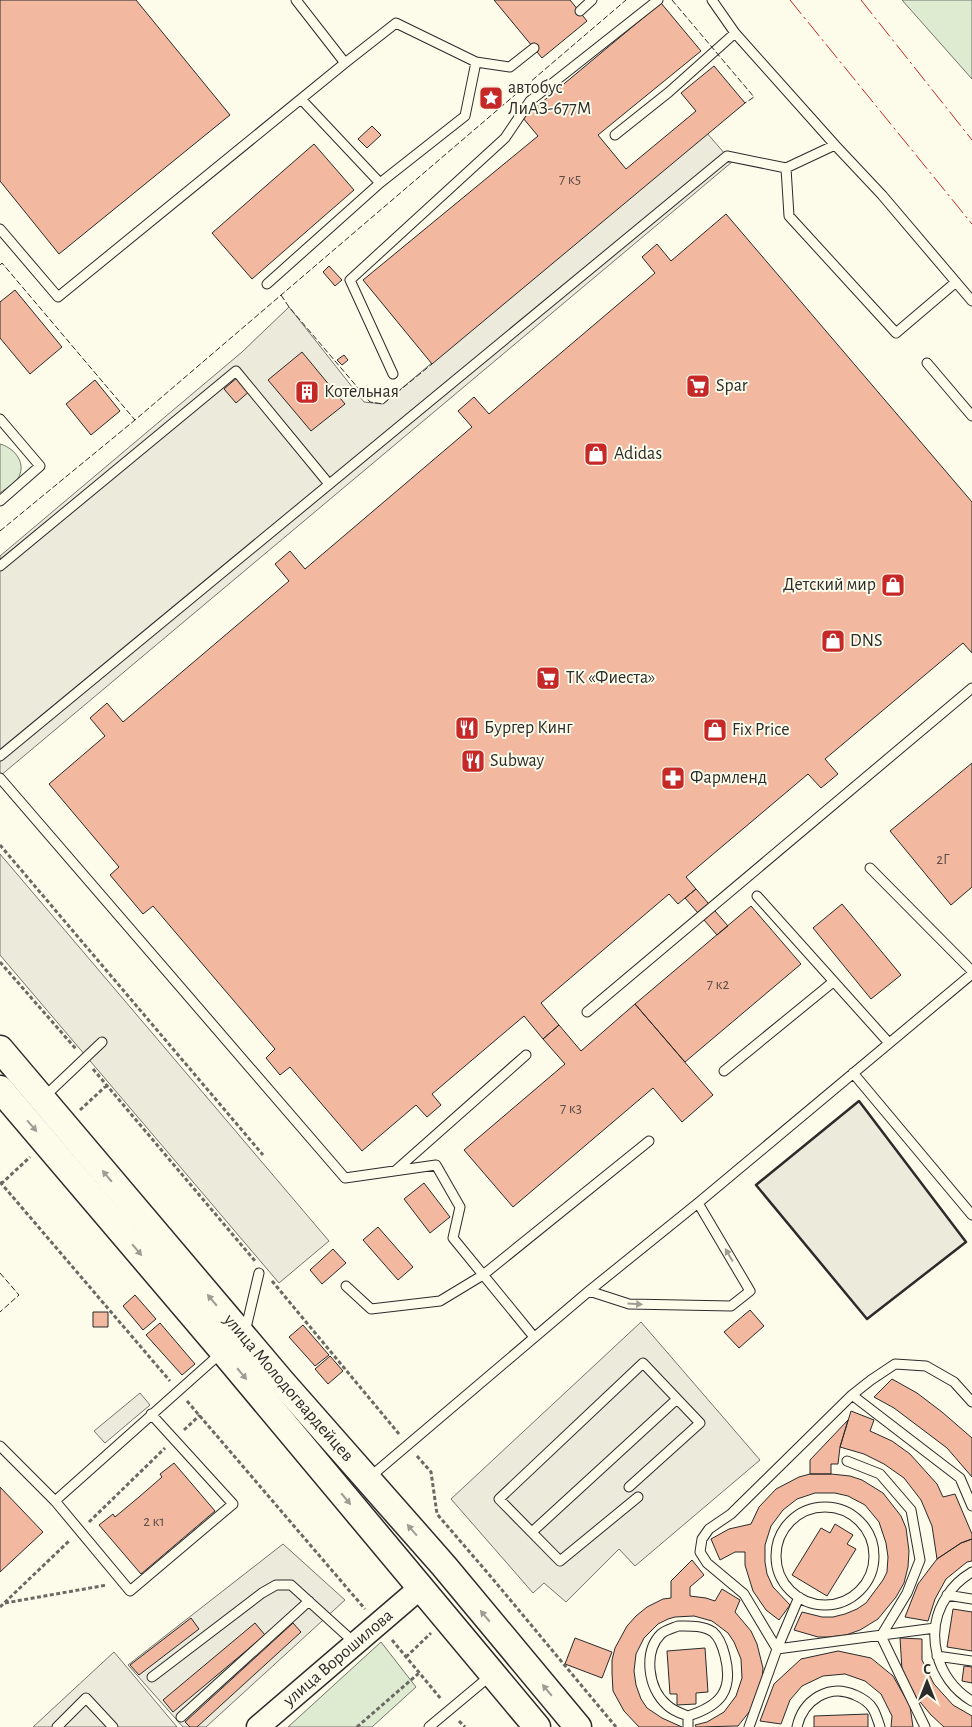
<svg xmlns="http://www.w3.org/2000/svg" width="972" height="1727" viewBox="0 0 972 1727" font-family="'Alegreya Sans',sans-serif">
  <rect width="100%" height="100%" fill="#fdfbea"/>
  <path fill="#deebd1" stroke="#74746e" d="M902 0H972V79Z
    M0 444C12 447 25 460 20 474 18 482 6 488 0 493Z
    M381 1642 416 1687 372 1727H288Z"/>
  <path fill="#eceadb" stroke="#74746e" d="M706 132 732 162 0 776V556L242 352 289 307 364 402 383 404Z
    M0 854 329 1241 279 1283 0 955Z
    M859 1101 966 1242 867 1319 756 1185Z
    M641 1322 760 1460 635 1566 619 1549 566 1602 544 1583 533 1593 451 1499Z
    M140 1393 150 1405 105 1443 94 1431Z
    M283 1544 345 1600 206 1727H183L128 1665Z
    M114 1652 177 1727H33Z"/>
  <path fill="#f2b8a0" stroke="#2b2b2b" d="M0 0H136L230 115 59 254 0 181Z
    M494 0H570L587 21 542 58Z
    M661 3 701 51 598 135 626 169 696 111 681 93 714 66 745 103 432 364 363 280 538 136 523 118Z
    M372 126 381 135 367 148 358 139Z
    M314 144 354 190 252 279 212 233Z
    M726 214 972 502V653L963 643 825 759 838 774 821 788 808 774 686 877 696 889 685 898 678 904 669 894 541 1003 559 1025 543 1039 524 1016 432 1094 441 1105 427 1117 416 1105 362 1151 290 1067 280 1075 266 1058 275 1049 153 906 143 914 110 875 119 867 49 784 105 736 90 718 107 703 123 722 289 581 275 564 290 551 305 569 472 427 458 411 474 397 489 414 655 273 642 257 657 244 671 261Z
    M329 266 342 280 335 286 323 272Z
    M15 290 62 347 30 374 0 338V302Z
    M302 352 345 404 311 431 268 380Z
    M344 355 348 360 342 365 337 360Z
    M239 376 251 390 236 403 224 389Z
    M95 380 120 411 91 435 66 404Z
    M972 763V887L951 905 890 831Z
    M696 889 728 926 717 935 685 898Z
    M842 904 901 975 871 999 813 928Z
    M751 906 801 964 685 1062 635 1004Z
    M635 1004 713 1095 682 1122 653 1088 513 1207 464 1150 565 1064 543 1039 559 1025 581 1051Z
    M424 1183 450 1217 430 1233 404 1199Z
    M378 1227 413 1267 398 1280 363 1240Z
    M333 1249 346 1263 322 1284 310 1270Z
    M135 1295 156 1319 143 1330 123 1306Z
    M750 1310 764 1326 739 1348 724 1332Z
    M93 1312H108V1327H93Z
    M160 1323 195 1364 182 1375 146 1335Z
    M303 1325 329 1355 315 1366 289 1337Z
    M330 1356 343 1371 328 1384 315 1369Z
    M892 1379 917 1393 942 1412 972 1438V1477L947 1448 894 1408 874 1397Z
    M851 1411 874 1420 870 1431 892 1441 910 1454 937 1484 943 1497 955 1494 972 1534V1539L961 1543 937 1559 932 1526 921 1500 904 1478 884 1464 864 1454 840 1447Z
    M848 1420 840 1447 838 1464H831V1474H810V1460Z
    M174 1463 215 1511 141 1574 99 1525 113 1514 115 1517 139 1497 162 1477 160 1474Z
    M810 1474H831L850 1476 862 1480 883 1493 901 1516 906 1528 909 1551 908 1567 904 1583 896 1597 878 1619 860 1630 846 1635 829 1637H818L794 1630 802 1612 822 1617H833L845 1614 857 1609 866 1603 883 1580 887 1572 888 1557 886 1543 879 1522 865 1505 848 1496 835 1493H815L797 1499 783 1510 771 1526 765 1545V1562L767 1574 773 1587 790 1605 779 1620 766 1610 753 1591 745 1565V1552H735L720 1560 711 1539 729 1529 751 1524 759 1507 776 1489 799 1477Z
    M0 1487 43 1532 0 1572Z
    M835 1524 853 1535 847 1544 856 1549 827 1596 792 1575 821 1528 830 1533Z
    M972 1539V1561L967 1562 946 1579 935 1599 928 1621 905 1617 918 1584 937 1559 961 1543Z
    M692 1560 704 1575 690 1587V1596L706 1598 715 1601 722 1589 740 1600 735 1612 751 1631 757 1644 763 1668 762 1681 753 1707 738 1726 696 1727 695 1725 707 1722 724 1712 736 1696 742 1678 741 1659 734 1642 728 1633 712 1621 694 1616 675 1617 668 1619 658 1624 644 1638 636 1654 634 1671 636 1685 641 1699 647 1708 662 1718 682 1727H639L624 1711 613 1691 612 1673V1660L615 1648 627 1626 636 1616 647 1607 663 1599 671 1598V1581Z
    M953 1609 972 1612V1651L947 1647Z
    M191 1618 199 1629 139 1675 130 1665Z
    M255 1623 265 1635 173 1712 163 1700Z
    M293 1623 301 1632 197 1727H190L185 1722Z
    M575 1638 612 1652 602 1678 565 1664Z
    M900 1638 922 1639V1660L934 1684 953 1705 972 1716V1727H944L931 1715 916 1697 902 1670Z
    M705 1648 708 1692 696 1693V1704L677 1705V1694H670L667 1651Z
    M838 1651 871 1658 893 1676 910 1706 913 1727H891L892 1716 881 1694 865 1681 845 1674 823 1676 802 1686 790 1700 781 1724 760 1721 774 1684 801 1659Z
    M964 1666 972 1667V1683L962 1681Z
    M868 1714V1727H814V1716Z"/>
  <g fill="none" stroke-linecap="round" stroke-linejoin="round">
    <g stroke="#2b2b2b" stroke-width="11">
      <path id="service" d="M712 0 735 33 835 145
        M580 11 592 0
        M345 63 396 23 476 62 510 67 534 48
        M301 99 380 183
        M615 135 669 92 735 33
        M786 168 789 216 896 333 956 282
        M0 229 58 297 345 63 296 0
        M267 284 380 183 465 116 476 62
        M927 363 972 416
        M393 374 350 280 505 138 530 101 658 0
        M0 419 40 466 0 501
        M0 566 236 371 329 484
        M0 756 727 156 786 168 835 145 882 195 972 301
        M0 778 345 1178 436 1165 460 1207 453 1238 534 1337
        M870 868 972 971
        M757 896 889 1043
        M587 1012 972 688
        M724 1071 833 982
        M853 1073 972 1215
        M44 1097 102 1042
        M395 1171 526 1055
        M346 1286 371 1309 440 1301 483 1275 649 1141
        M589 1291 629 1304 731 1306 750 1291 698 1203
        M245 1332 259 1273
        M852 1395 960 1478 972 1506
        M0 1446 55 1501 221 1353
        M847 1461 880 1474 911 1510 920 1560 907 1593 881 1636 925 1727
        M370 1477 589 1291 698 1203 972 974
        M629 1487 700 1423 643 1363 499 1499 560 1561 638 1497
        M55 1501 130 1591 233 1504 151 1414
        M776 1556a49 49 0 1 1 98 0a49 49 0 1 1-98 0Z
        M532 1532 677 1399
        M972 1572C962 1578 953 1586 947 1596 923 1631 936 1680 972 1701
        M947 1595 972 1599
        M799 1597 777 1649 935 1628
        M678 1626C689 1626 703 1625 713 1632 719 1637 723 1648 725 1656 734 1691 720 1706 688 1716 680 1713 673 1711 667 1705 648 1689 643 1652 661 1634 665 1630 673 1628 678 1626Z
        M937 1656 972 1661
        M152 1677 262 1593 276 1585H291L356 1644
        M688 1716V1727
        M181 1717 309 1601
        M57 1727 86 1698 113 1727
        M429 1727 490 1676
        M749 1727 777 1649 744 1594 707 1563 700 1552 702 1539 709 1529 731 1514 852 1395 871 1380 895 1364 926 1366 954 1382 972 1402
        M797 1727C803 1700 829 1683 855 1695 862 1698 869 1702 873 1709 876 1714 878 1721 880 1727"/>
    </g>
    <g stroke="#2b2b2b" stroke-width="25">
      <g id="tertiary">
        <path id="s1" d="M258 1727 420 1588"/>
      </g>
    </g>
    <g stroke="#2b2b2b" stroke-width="29">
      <g id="secondary">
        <path id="s2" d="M0 1049 282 1382 444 1566 578 1727"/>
        <path d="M0 1089 223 1351 537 1727"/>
      </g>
    </g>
    <path stroke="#6a6964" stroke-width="3" stroke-dasharray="4 2.5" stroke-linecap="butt" d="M0 845 263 1155
      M0 962 76 1049
      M93 1069 255 1261
      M80 1110 107 1085
      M0 1182 170 1381
      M1 1184 30 1157
      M272 1281 399 1434
      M187 1401 365 1609
      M184 1430 200 1415
      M417 1456 431 1472 437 1514 492 1578 616 1727
      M89 1522 165 1448
      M5 1603 107 1585
      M0 1607 70 1540
      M392 1640 441 1699
      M406 1657 431 1633
      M459 1721 465 1727
      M357 1727 419 1673"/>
    <use href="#service" stroke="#fdfbea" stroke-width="9"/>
    <use href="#tertiary" stroke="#fdfbea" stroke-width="22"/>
    <use href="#secondary" stroke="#fdfbea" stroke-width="26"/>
    <path stroke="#2b2b2b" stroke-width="1" stroke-dasharray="6 2.5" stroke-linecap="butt" d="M672 0 754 97 745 103
      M0 265 2 263 135 420 626 0
      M281 295 289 307 370 402 383 404 432 364
      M0 531 135 420
      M0 1273 19 1295 0 1312"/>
    <path stroke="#2b2b2b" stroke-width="2.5" d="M859 1101 966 1242 867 1319 756 1185Z"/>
    <path stroke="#c62828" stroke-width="1" stroke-dasharray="18 4 2.5 4" stroke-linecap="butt" d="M790 0 972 224
      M861 0 972 140"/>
  </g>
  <defs><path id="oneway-solid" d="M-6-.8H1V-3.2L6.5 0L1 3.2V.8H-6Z" transform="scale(1.25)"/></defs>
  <g fill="#9e9d94">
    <use href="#oneway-solid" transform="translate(32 1126) rotate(49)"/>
    <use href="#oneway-solid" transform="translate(107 1176) rotate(-130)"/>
    <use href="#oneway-solid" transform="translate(137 1250) rotate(50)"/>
    <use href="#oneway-solid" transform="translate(729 1255) rotate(-121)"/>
    <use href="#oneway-solid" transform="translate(212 1300) rotate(-130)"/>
    <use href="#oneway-solid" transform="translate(635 1304) rotate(3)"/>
    <use href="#oneway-solid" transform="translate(242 1374) rotate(50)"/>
    <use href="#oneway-solid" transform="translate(346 1499) rotate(50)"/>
    <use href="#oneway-solid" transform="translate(412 1530) rotate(-131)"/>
    <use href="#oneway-solid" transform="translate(485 1616) rotate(-130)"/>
    <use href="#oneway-solid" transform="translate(547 1690) rotate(-130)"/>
  </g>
  <defs>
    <g id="sight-square" transform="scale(1.25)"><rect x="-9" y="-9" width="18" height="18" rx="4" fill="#c62828" stroke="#fdfbea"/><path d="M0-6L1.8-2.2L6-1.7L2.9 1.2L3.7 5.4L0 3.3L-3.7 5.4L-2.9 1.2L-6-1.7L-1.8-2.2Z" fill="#fff"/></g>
    <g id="supermarket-square" transform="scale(1.25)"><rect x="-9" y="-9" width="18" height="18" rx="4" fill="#c62828" stroke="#fdfbea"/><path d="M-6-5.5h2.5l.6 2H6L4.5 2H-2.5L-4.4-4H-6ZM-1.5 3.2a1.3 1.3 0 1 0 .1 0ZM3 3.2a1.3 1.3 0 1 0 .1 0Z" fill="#fff"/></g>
    <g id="building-square" transform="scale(1.25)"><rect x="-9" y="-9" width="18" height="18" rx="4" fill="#c62828" stroke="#fdfbea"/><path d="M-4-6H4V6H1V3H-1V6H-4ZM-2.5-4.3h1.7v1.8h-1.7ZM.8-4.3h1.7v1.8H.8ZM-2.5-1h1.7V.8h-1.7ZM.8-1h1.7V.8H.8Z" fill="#fff"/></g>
    <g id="shop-square" transform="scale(1.25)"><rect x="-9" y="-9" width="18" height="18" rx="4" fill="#c62828" stroke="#fdfbea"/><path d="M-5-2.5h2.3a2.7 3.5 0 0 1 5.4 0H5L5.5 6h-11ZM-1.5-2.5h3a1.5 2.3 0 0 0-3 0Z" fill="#fff"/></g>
    <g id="restaurant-square" transform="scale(1.25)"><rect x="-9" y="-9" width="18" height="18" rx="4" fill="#c62828" stroke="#fdfbea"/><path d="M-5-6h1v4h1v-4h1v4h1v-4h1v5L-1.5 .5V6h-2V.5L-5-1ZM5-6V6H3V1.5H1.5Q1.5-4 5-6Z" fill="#fff"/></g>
    <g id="pharmacy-square" transform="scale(1.25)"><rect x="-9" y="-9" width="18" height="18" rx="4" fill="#c62828" stroke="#fdfbea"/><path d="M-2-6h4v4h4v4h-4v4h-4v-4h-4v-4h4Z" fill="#fff"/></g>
  </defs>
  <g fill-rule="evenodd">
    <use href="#sight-square" x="491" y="98"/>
    <use href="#supermarket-square" x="698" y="386"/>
    <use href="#building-square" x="307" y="392"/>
    <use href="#shop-square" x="596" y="454"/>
    <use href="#shop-square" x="893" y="585"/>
    <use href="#shop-square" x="833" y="641"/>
    <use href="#supermarket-square" x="548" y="678"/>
    <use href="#restaurant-square" x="467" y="728"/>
    <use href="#shop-square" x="715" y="730"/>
    <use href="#restaurant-square" x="473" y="761"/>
    <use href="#pharmacy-square" x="673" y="778"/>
  </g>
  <g text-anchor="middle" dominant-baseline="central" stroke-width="4" stroke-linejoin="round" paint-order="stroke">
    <g font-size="15" fill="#5d4e48">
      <text x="570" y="179">7 к5</text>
      <text x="943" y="859">2Г</text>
      <text x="718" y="984">7 к2</text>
      <text x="571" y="1108">7 к3</text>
      <text x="154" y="1521">2 к1</text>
    </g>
    <g font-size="18" fill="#2b2b2b" stroke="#fdfbea" text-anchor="start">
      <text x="508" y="88">автобус<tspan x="508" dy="21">ЛиАЗ-677М</tspan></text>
      <text x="716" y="386">Spar</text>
      <text x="324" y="392">Котельная</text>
      <text x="614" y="454">Adidas</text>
      <text x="876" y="585" text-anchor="end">Детский мир</text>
      <text x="850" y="641">DNS</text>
      <text x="566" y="678">ТК «Фиеста»</text>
      <text x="484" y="728">Бургер Кинг</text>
      <text x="732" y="730">Fix Price</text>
      <text x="490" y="761">Subway</text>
      <text x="690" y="778">Фармленд</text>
    </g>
    <g font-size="18" fill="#2b2b2b" stroke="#fdfbea">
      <text stroke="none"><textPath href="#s2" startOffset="445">улица Молодогвардейцев</textPath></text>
      <text stroke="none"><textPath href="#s1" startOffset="106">улица Ворошилова</textPath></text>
    </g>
  </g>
  <g transform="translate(927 1682)" stroke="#fdfbea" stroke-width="4" paint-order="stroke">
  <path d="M0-4L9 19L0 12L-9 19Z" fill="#2b2b2b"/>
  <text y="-8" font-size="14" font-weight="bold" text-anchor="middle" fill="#2b2b2b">С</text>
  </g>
</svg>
